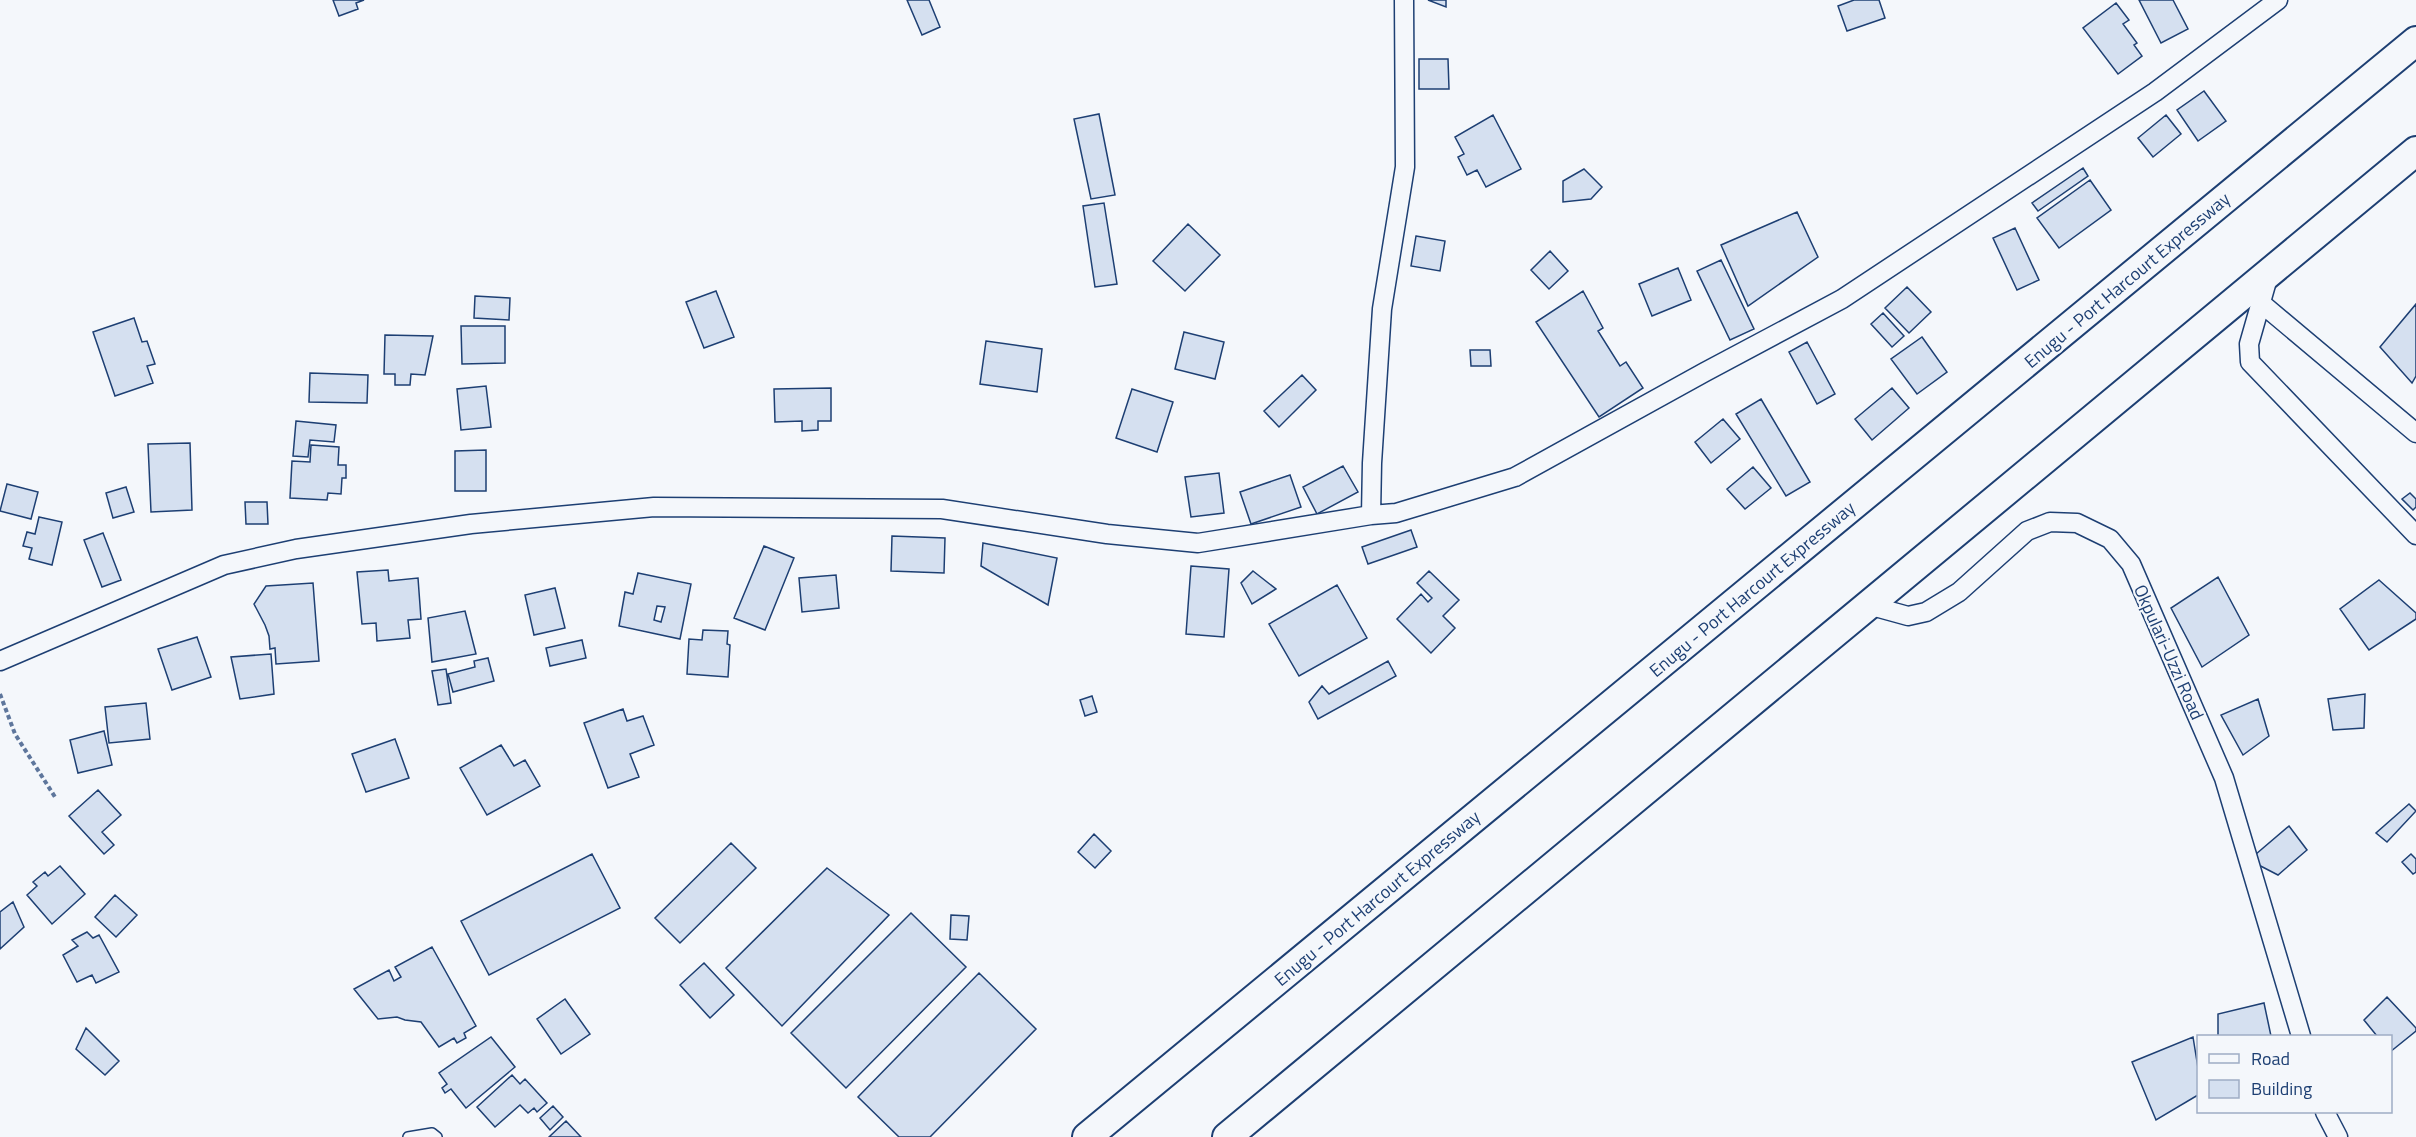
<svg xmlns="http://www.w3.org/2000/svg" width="2416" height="1137" viewBox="0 0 2416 1137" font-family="'Titillium Web',sans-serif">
  <rect width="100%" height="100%" fill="#f4f7fb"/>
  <path fill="#d5e0f0" stroke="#1d3f73" stroke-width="1.5" fill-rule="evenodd" d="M333 0H364L356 3 358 9 339 16Z
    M907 0H929L940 27 922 35Z
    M1428 0H1446V7Z
    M1854 0H1879L1885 18 1847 31 1838 6Z
    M2139 0H2173L2188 29 2161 43Z
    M2116 3 2129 20 2123 24 2137 43 2134 45 2142 56 2118 74 2083 28Z
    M1419 59H1448L1449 89H1419Z
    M2204 91 2226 121 2198 141 2177 110Z
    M1099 114 1115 195 1091 199 1074 119Z
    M1493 115 1521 169 1486 187 1477 170 1467 175 1458 157 1464 154 1455 137Z
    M2166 115 2181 134 2153 157 2138 138Z
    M2083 168 2088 176 2038 211 2032 203Z
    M1584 169 1602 187 1591 199 1563 202V181Z
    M2090 180 2111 210 2059 248 2037 218Z
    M1104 203 1117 284 1095 287 1083 206Z
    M1797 212 1818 257 1748 306 1721 245Z
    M1188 224 1220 255 1185 291 1153 261Z
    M2015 228 2039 280 2017 290 1993 238Z
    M1416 236 1445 241 1440 271 1411 266Z
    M1550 251 1568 271 1549 289 1531 270Z
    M1721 260 1754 329 1730 340 1697 271Z
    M1678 268 1691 300 1652 316 1639 284Z
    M1907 287 1931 312 1909 333 1885 308Z
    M716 291 734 337 704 348 686 302Z
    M1583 291 1603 328 1598 331 1620 366 1626 362 1643 388 1599 417 1536 322Z
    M475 296 510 298 509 320 474 318Z
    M2416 304V376L2412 383 2380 347Z
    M1883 313 1904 336 1892 347 1871 324Z
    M134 318 142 342 147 341 155 364 147 366 153 383 115 396 93 332Z
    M461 326H505V363L462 364Z
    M1184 332 1224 342 1215 379 1175 369Z
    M385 335 433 336 425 375 411 374 410 385H395V374H384Z
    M1922 337 1947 372 1917 394 1891 359Z
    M986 341 1042 349 1037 392 980 384Z
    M1807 342 1835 394 1817 404 1789 352Z
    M1470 350H1490L1491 366H1471Z
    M310 373 368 375 367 403 309 402Z
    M1302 375 1316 390 1279 427 1264 411Z
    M486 386 491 427 461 430 457 389Z
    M831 388V421H818V430L802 431V421L775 422 774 389Z
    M1892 388 1909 408 1872 440 1855 419Z
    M1132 389 1173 402 1157 452 1116 438Z
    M1761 399 1810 482 1786 496 1736 414Z
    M1723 419 1740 439 1711 463 1695 442Z
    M296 421 336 425 334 442 310 440 308 457 293 456Z
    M190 443 192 510 151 512 148 444Z
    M311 445 339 447 338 465H346V478H342L341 494 328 493 327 500 290 498 292 461 310 462Z
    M486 450V491H455V451Z
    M1343 466 1358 492 1317 514 1303 487Z
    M1753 467 1771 488 1745 509 1727 489Z
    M1219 473 1224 513 1191 517 1185 477Z
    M1290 475 1301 507 1251 524 1240 492Z
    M7 484 38 492 31 519 0 511Z
    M126 487 134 512 113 518 106 493Z
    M2410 493 2416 499V507L2413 510 2402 499Z
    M245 502H267L268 524H246Z
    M39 517 62 522 52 565 29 559 32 548 23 546 27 532 35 534Z
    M1411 530 1417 547 1368 564 1362 547Z
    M103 533 121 580 102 587 84 540Z
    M892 536 945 538 944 573 891 571Z
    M983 543 1057 558 1048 605 981 566Z
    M764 546 794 558 765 630 734 618Z
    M1191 566 1229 569 1224 637 1186 634Z
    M388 570 389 581 418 578 421 619 408 620 410 638 377 641 376 623 362 624 357 572Z
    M1253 571 1276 589 1252 604 1241 583Z
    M1429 571 1459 600 1443 616 1455 628 1431 653 1397 619 1421 594 1428 602 1432 598 1417 583Z
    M638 573 691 584 680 639 619 626 625 592 633 594ZM657 606 665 607 661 622 654 620Z
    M836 575 839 608 802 612 799 578Z
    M2218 577 2249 635 2202 667 2171 608Z
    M2379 580 2416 613V619L2369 650 2340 609Z
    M313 583 319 661 276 664 275 648 270 649 269 636 265 625 254 604 266 586Z
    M1337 585 1367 638 1299 676 1269 624Z
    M555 588 565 628 534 635 525 595Z
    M465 611 476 654 432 662 428 618Z
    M703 630 728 631 727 644 730 645 728 677 687 674 689 639 702 640Z
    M197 637 211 677 172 690 158 649Z
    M582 640 586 658 550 666 546 648Z
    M271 654 274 694 240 699 231 657Z
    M488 658 494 681 453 692 448 674 475 667 474 661Z
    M1388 661 1396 676 1318 719 1309 702 1322 686 1329 694Z
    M446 669 451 703 438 705 432 671Z
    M2365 694 2364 728 2333 730 2328 699Z
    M1092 696 1097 712 1085 716 1080 700Z
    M2258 699 2269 736 2243 755 2221 715Z
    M146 703 150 739 109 743 105 707Z
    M623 709 627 721 643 716 654 745 630 754 639 777 608 788 584 723Z
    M104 731 112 765 78 773 70 740Z
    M395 739 409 778 366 792 352 754Z
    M501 745 514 766 525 760 540 786 487 815 460 768Z
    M98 790 121 815 102 832 114 845 104 854 69 816Z
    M2409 804 2416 811 2387 842 2376 833Z
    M2289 826 2307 850 2278 875 2249 860Z
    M1094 834 1111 851 1095 868 1078 852Z
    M731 843 756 868 680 943 655 918Z
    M592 854 620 908 489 975 461 921Z
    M2411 854 2416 859V872L2413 874 2402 862Z
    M60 866 85 894 52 924 27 895 37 886 33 882 45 872 48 876Z
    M827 868 889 915 782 1026 726 968Z
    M115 895 137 915 116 937 95 917Z
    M13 902 24 927 0 949V912Z
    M911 913 966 967 846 1088 791 1033Z
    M951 915 969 916 967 940 950 939Z
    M87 932 93 938 99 935 119 972 96 983 92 975 77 982 63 955 78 946 72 940Z
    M432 947 476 1026 464 1033 466 1038 457 1043 454 1038 439 1047 421 1022 405 1020 397 1017 378 1019 354 989 389 970 394 981 401 977 395 967Z
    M704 963 734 995 710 1018 680 985Z
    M979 973 1036 1029 930 1137H899L858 1097Z
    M2387 997 2416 1028V1031L2390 1052V1036H2377L2364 1020Z
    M565 999 590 1034 561 1054 537 1019Z
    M2264 1003 2271 1036H2218V1014Z
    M86 1028 119 1061 105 1075 76 1049Z
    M491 1037 515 1067 466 1108 451 1089 445 1093 442 1088 447 1084 439 1073Z
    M2193 1037 2198 1068V1095L2156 1120 2132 1062Z
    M512 1075 520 1084 525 1079 547 1103 537 1112 534 1108 528 1113 520 1105 495 1127 477 1107Z
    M553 1106 563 1117 550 1130 540 1118Z
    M566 1121 581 1137H549Z"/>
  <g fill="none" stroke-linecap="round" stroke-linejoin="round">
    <g stroke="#1d3f73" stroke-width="12">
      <path id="service" d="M408 1137 432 1133 437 1137"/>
    </g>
    <g stroke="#1d3f73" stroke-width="21">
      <path id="minor" d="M2269 274 2249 344 2250 362 2416 535
        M2261 303 2416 433
        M1371 515 1372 463 1382 309 1405 167 1404 0
        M1868 605 1908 616 1926 612 1959 592 2027 531 2050 522 2077 523 2110 539 2131 564 2224 778 2301 1036
        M0 661 224 565 296 549 471 524 654 507 942 509 1107 534 1198 543 1371 515 1396 513 1515 477 1705 372 1842 299 2155 92 2278 0
        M2325 1112 2338 1137"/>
    </g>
    <g stroke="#1d3f73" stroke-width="32">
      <path id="trunk" d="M1087 1137 2416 41
        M1227 1137 2416 151"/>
    </g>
    <path stroke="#5e769c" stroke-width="4" stroke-dasharray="4.5 3" stroke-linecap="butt" d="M0 694 15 734 55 797"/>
    <use href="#service" stroke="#f4f7fb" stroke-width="9"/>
    <use href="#minor" stroke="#f4f7fb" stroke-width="18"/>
    <use href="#trunk" stroke="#f4f7fb" stroke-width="28"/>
  </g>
  <g text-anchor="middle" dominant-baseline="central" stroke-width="4.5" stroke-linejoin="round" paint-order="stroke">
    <g font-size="18" fill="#1d3f73" stroke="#f4f7fb">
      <text transform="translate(2127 280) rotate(-40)">Enugu - Port Harcourt Expressway</text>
      <text transform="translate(1752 589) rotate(-40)">Enugu - Port Harcourt Expressway</text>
      <text transform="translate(2169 652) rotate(66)">Okpulari-Uzzi Road</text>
      <text transform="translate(1377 898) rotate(-40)">Enugu - Port Harcourt Expressway</text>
    </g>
  </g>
  <rect x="2197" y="1035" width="195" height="78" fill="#f4f7fb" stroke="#9eadc5" stroke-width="1.5"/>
  <rect x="2209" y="1054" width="30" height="9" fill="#f4f7fb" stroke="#9eadc5" stroke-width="1.5"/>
  <text x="2251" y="1065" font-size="18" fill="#1d3f73">Road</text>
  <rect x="2209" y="1080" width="30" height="18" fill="#d5e0f0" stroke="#9eadc5" stroke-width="1.5"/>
  <text x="2251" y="1095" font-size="18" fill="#1d3f73">Building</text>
</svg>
